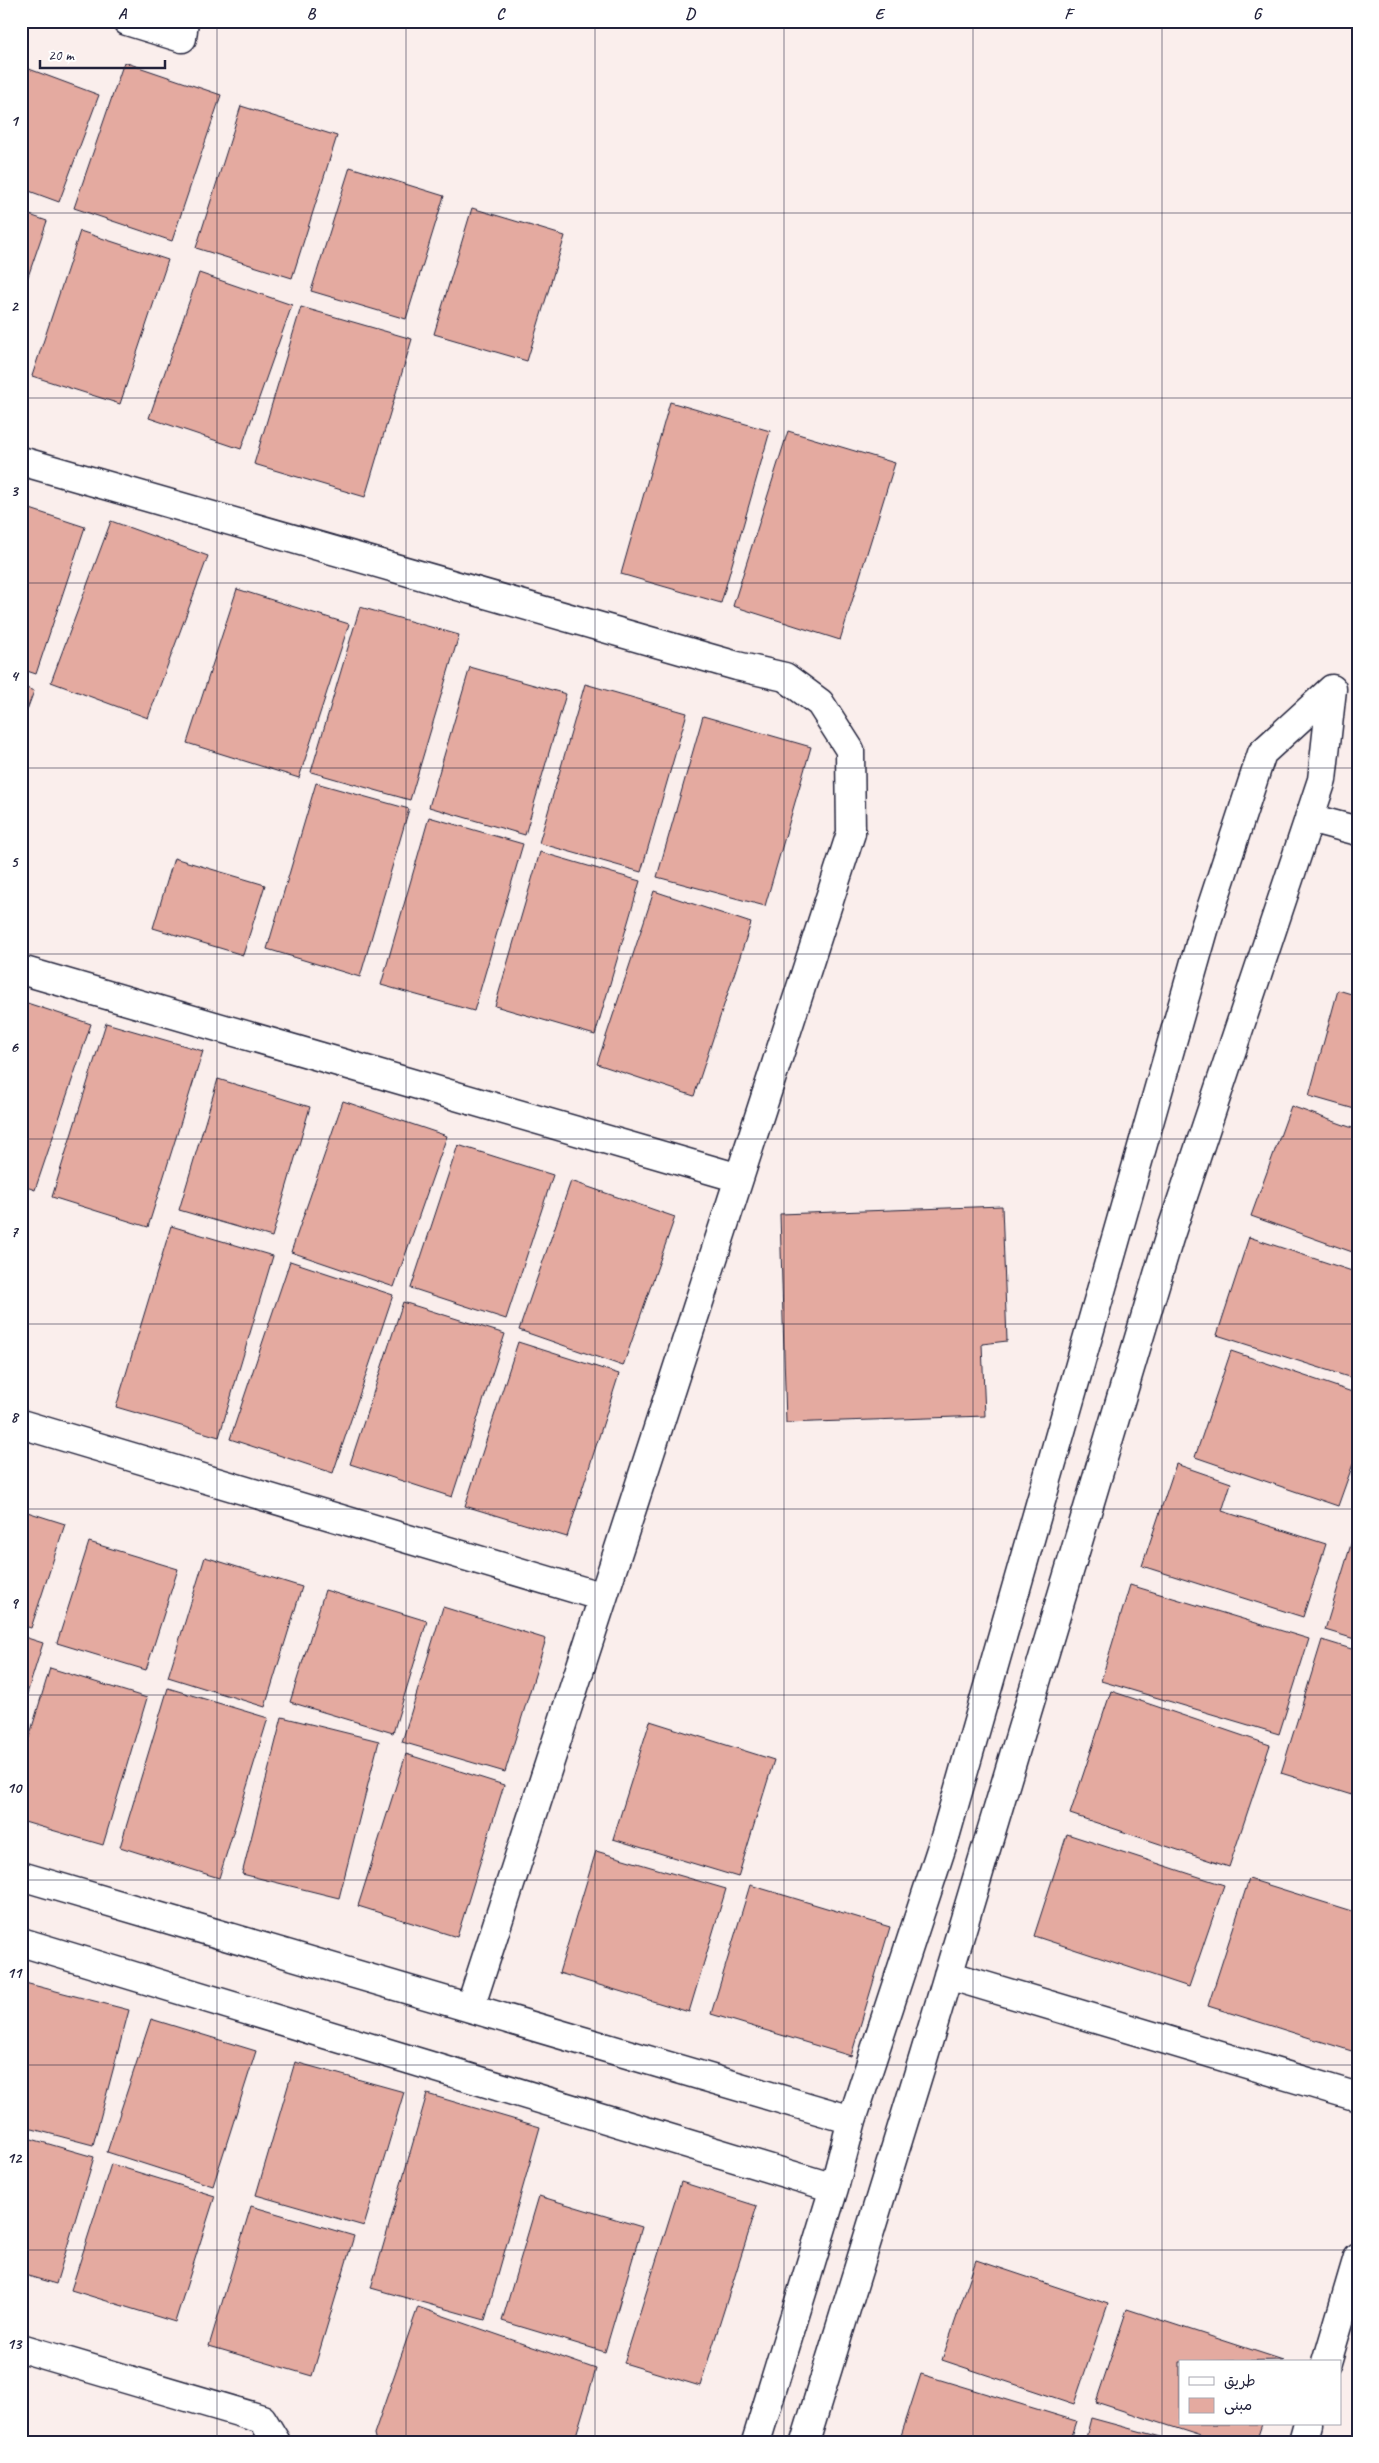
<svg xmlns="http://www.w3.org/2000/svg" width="1379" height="2463" viewBox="0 0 1379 2463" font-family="Caveat,'Playpen Sans Arabic',sans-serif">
  <rect width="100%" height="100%" fill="#faeeec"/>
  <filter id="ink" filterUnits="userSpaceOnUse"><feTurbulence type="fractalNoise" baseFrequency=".02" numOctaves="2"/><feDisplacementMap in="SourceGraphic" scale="10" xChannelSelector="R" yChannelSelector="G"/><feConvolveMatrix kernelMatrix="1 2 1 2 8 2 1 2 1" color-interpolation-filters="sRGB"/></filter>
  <g filter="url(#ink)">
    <path fill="#e4aaa0" stroke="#22223b" d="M124 62 221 95 172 241 74 208Z
      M21 66 99 95 59 202 21 188Z
      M241 106 337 136 292 278 196 248Z
      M350 167 444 196 406 319 311 291Z
      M472 208 565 236 527 361 434 334Z
      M21 212 47 221 21 297Z
      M80 231 168 260 120 404 32 376Z
      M199 273 292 305 241 449 149 418Z
      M301 307 412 339 365 497 254 464Z
      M670 402 770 431 721 603 621 574Z
      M788 431 895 463 840 640 733 606Z
      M21 506 85 527 36 674 21 669Z
      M111 521 208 556 148 718 51 682Z
      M237 589 349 624 299 778 187 743Z
      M360 607 459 635 410 800 311 772Z
      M470 667 566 694 525 835 429 807Z
      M585 684 687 713 641 872 539 843Z
      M21 686 34 691 21 726Z
      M703 716 811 747 765 906 657 877Z
      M316 783 409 809 360 977 267 949Z
      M429 817 523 844 474 1011 381 985Z
      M540 852 640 881 595 1035 495 1006Z
      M174 858 265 885 243 955 153 928Z
      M654 891 751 923 694 1096 597 1064Z
      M1338 990 1358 996V1110L1309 1096Z
      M21 1001 91 1024 35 1190 21 1185Z
      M106 1023 203 1051 148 1227 52 1197Z
      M218 1079 310 1107 272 1237 179 1210Z
      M343 1101 447 1136 394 1287 291 1252Z
      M1291 1106 1358 1130V1254L1251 1216Z
      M458 1145 553 1175 506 1319 411 1288Z
      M571 1181 675 1217 623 1366 519 1330Z
      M1002 1206 1007 1341 982 1344 985 1416 786 1423 780 1214Z
      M171 1226 273 1256 219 1437 116 1407Z
      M1249 1237 1358 1273V1380L1217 1335Z
      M290 1261 393 1295 333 1473 230 1439Z
      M403 1302 505 1334 452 1497 350 1464Z
      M518 1342 619 1374 567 1537 465 1506Z
      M1231 1351 1358 1394V1450L1338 1506 1195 1457Z
      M1176 1464 1231 1483 1222 1511 1326 1544 1303 1617 1142 1566Z
      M21 1510 65 1524 31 1628 21 1625Z
      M1355 1531 1358 1532V1640L1325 1630Z
      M89 1542 178 1569 146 1670 57 1643Z
      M205 1557 302 1587 265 1707 168 1677Z
      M1130 1585 1309 1639 1279 1734 1101 1681Z
      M325 1590 427 1621 393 1733 290 1702Z
      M443 1607 546 1639 505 1772 402 1742Z
      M21 1636 43 1643 21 1713Z
      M1322 1640 1358 1651V1797L1281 1773Z
      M50 1668 147 1698 103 1845 21 1821V1764Z
      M168 1688 268 1718 219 1878 120 1847Z
      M1111 1691 1270 1745 1229 1867 1070 1814Z
      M282 1717 379 1741 339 1898 242 1874Z
      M650 1721 774 1760 738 1877 613 1839Z
      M406 1754 504 1785 457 1937 358 1906Z
      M1067 1834 1224 1885 1189 1987 1034 1936Z
      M596 1851 726 1889 689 2012 559 1973Z
      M1249 1879 1358 1913V2053L1208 2006Z
      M750 1885 890 1927 851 2056 711 2014Z
      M25 1983 129 2010 93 2145 21 2126V1997Z
      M151 2019 256 2051 213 2186 107 2152Z
      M295 2062 404 2092 364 2226 256 2195Z
      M427 2094 540 2127 485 2320 371 2288Z
      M21 2136 94 2157 56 2284 21 2274Z
      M111 2164 215 2196 175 2322 71 2290Z
      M681 2182 757 2206 700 2386 624 2363Z
      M539 2196 642 2227 605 2352 502 2321Z
      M251 2206 354 2236 312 2376 209 2346Z
      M976 2260 1108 2304 1074 2404 942 2360Z
      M418 2307 596 2369 574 2442H376L374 2434Z
      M1127 2309 1283 2360 1180 2362V2424H1262L1256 2442H1219L1096 2402Z
      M921 2374 1076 2421 1069 2442H899Z
      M1091 2418 1179 2442H1085Z"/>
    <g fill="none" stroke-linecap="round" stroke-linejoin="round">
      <g stroke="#22223b" stroke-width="31">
        <path id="street" d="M127 21 182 38 184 21
          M21 461 737 666 785 677 820 703 850 750 851 833 470 2008
          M1309 818 1358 831
          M21 970 739 1178
          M21 1424 603 1597
          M21 1876 852 2120
          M21 1942 834 2188
          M948 1975 1358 2097
          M21 2348 262 2419 276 2442
          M1327 2362 1358 2257
          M756 2442 834 2188 852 2120 945 1837 1204 930 1262 753 1332 689 1322 780 1169 1238 923 2059 805 2442
          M1303 2442 1308 2424"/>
      </g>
      <use href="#street" stroke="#fff" stroke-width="28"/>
    </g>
  </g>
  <path fill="none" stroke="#22223b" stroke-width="1" stroke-opacity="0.55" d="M217 21V2442M406 21V2442M595 21V2442M784 21V2442M973 21V2442M1162 21V2442M21 213H1358M21 398H1358M21 583H1358M21 768H1358M21 954H1358M21 1139H1358M21 1324H1358M21 1509H1358M21 1695H1358M21 1880H1358M21 2065H1358M21 2250H1358"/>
  <rect width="1379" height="2463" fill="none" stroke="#fff" stroke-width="55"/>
  <rect x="1179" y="2360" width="162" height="65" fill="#ffffff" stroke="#a7a7b1"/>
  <rect x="1189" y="2377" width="25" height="8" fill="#ffffff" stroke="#a7a7b1"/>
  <text x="1224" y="2386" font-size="15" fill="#22223b">طريق</text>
  <rect x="1189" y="2398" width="25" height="15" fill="#e4aaa0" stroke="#a7a7b1"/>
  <text x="1224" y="2410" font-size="15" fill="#22223b">مبنى</text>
  <path d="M40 60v8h125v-8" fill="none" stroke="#22223b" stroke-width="2.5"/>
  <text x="48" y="60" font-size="15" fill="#22223b" stroke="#ffffff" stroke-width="4" paint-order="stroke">20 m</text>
  <rect x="28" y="28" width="1324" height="2408" fill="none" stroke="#22223b" stroke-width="2"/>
  <g font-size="16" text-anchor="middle" font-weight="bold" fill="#22223b">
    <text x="122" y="19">A</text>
    <text x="311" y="19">B</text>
    <text x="500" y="19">C</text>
    <text x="690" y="19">D</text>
    <text x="879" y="19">E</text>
    <text x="1068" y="19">F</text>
    <text x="1257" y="19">G</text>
    <text x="14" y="126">1</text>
    <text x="14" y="311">2</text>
    <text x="14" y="496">3</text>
    <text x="14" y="681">4</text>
    <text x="14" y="867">5</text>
    <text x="14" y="1052">6</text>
    <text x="14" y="1237">7</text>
    <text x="14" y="1422">8</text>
    <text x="14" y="1608">9</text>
    <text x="14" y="1793">10</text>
    <text x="14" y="1978">11</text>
    <text x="14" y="2163">12</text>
    <text x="14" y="2349">13</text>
  </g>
</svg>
